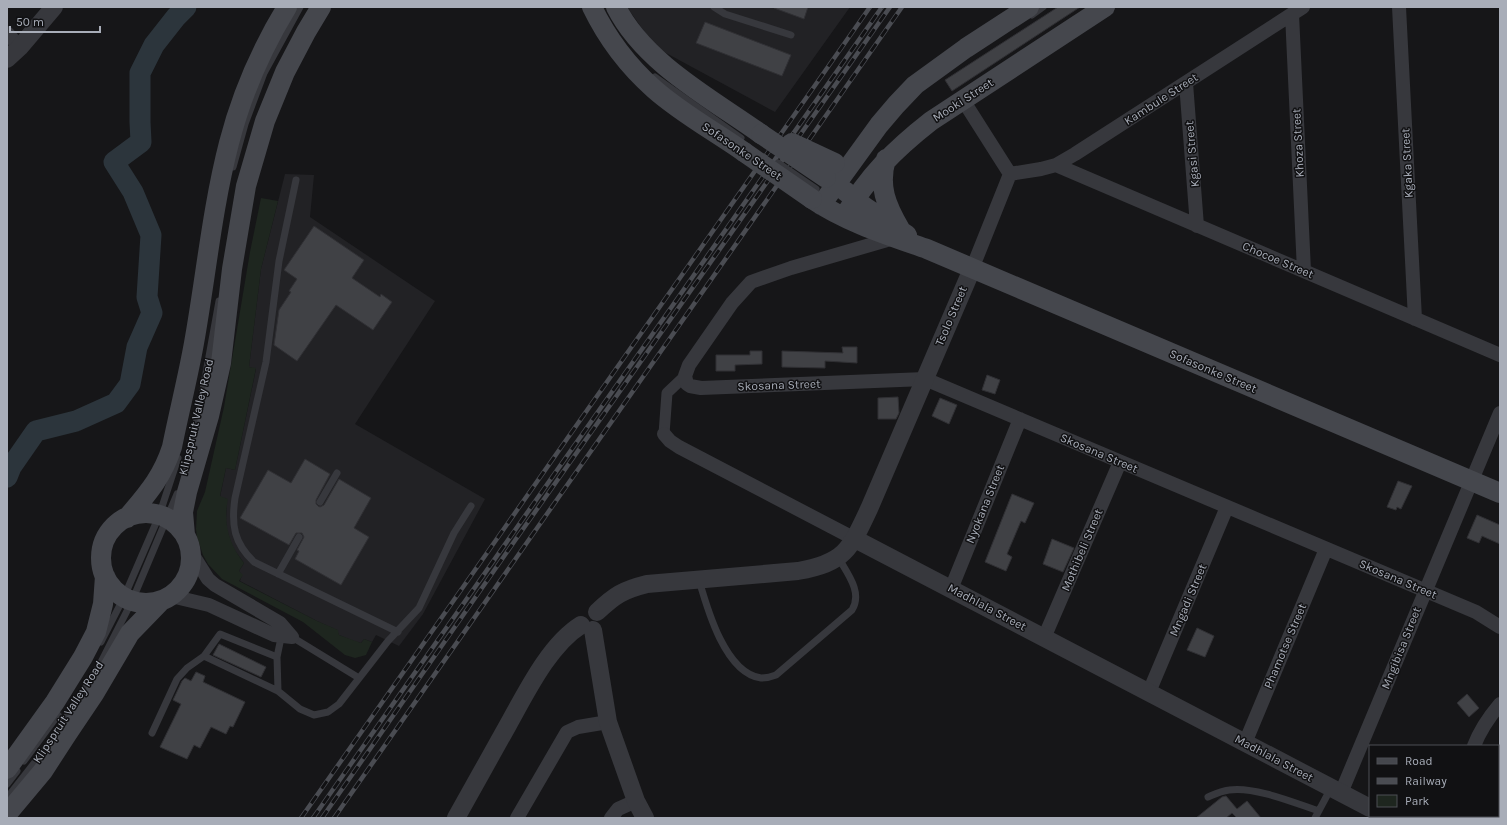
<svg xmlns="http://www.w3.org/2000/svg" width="1507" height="825" viewBox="0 0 1507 825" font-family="Karla,sans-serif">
  <rect width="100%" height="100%" fill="#161618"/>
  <path fill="#222225" d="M627 7H850L775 112 655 47Z
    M285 174 314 175 310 217 435 301 355 424 485 499 423 614 399 646 376 635 372 642 364 639 361 643 354 641 339 635 337 630 317 621 240 581 242 575 239 571 244 563 233 548 227 530 226 520 227 499 220 497 226 468 235 470 256 369 249 367 261 269Z"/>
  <path fill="#1e261f" d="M261 198 278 201 261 269 249 367 256 368 235 470 226 468 220 496 228 499C223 524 229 544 244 563L239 571 243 575 239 581 317 621 338 630 339 635 361 643 364 639 372 642 366 655 355 658 345 655 303 622 222 579 208 564 203 555 197 537 196 529 197 511 205 492 224 407 250 252Z"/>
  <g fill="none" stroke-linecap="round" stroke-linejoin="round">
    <path stroke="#2c353c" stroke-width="21" d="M7 477 11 467 36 431 76 421 116 403 130 384 137 347 152 313 147 297 151 235 133 192 114 162 141 142 140 122V73L154 45 176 17 186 7"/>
  </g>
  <path fill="#404145" stroke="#303034" d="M774 7H808L804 19 774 8Z
    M1058 7H1080L952 91 945 80Z
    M705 22 791 55 782 76 696 43Z
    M314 226 364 260 352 278 380 297 381 294 392 302 373 330 336 305 297 361 274 345 279 310 291 292 289 291 297 279 284 270Z
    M842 347H857V363L825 361V368L782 367V351L843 353Z
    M750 351H762V364L735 365V371H716V355H750Z
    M987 375 1000 380 995 394 982 390Z
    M898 397 899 413 896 419H878V398Z
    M940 398 957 405 949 424 932 416Z
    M305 459 330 474 316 500V504L318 506 320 507 324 505 339 479 371 498 354 528 369 537 341 585 295 559 299 551 297 550 304 537 302 533H296L289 545 240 518 268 470 291 483Z
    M1398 481 1412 486 1401 509 1397 507 1396 510 1387 507Z
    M1012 494 1034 503 1025 523 1021 521 1007 554 1012 557 1006 571 985 562Z
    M1477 515 1500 525V544L1482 536 1479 543 1467 538Z
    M1052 539 1074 548 1063 572 1043 564Z
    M1197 628 1214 636 1205 657 1187 650Z
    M219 644 266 667 261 677 213 655Z
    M196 672 205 676 203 682 245 702 233 727 230 726 226 734 211 727 200 748 194 745 187 759 160 747 181 704 173 700 182 681 185 678 191 681Z
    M1467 694 1479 708 1469 717 1457 703Z
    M1226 796 1237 809 1247 801 1261 818H1237L1232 813 1226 818H1196L1222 797Z"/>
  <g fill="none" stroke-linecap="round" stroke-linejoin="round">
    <path stroke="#37383d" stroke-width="7" d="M714 7 725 14 791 35
      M1032 15 1043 7
      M655 77 741 138
      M233 167 245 124 264 73 300 7
      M296 180 279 261 266 362 235 498C231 525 234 543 254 562L398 632
      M192 442 202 395 219 301
      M320 502 337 473
      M278 574 299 537
      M699 580C707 608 725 673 761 678 766 678 771 677 776 675L852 610C863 592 847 573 838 557
      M282 633 277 657 278 691 300 709 314 715 328 712 339 704 388 641 419 608 454 533 471 506
      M292 637 359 678
      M101 642 124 597 159 516 178 458
      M277 657 220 634 204 656 278 691
      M62 724 98 668 132 601 177 494
      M152 733 177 679 187 668 204 656
      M24 761 58 715
      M7 784 17 771
      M1208 797C1215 794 1221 791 1229 790 1254 786 1295 803 1319 811
      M7 798 49 744
      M1315 818 1331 788"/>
    <path stroke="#37383d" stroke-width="11" d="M664 434 667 393 685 376"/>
    <path stroke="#37383d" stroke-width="14" d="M1399 7 1415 319
      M1292 14 1304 271
      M7 33 20 47
      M1186 83 1197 226
      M963 100 1010 174 972 269
      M1056 165 1500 355
      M1010 174 1041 169 1056 165 1075 154 1303 7
      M894 238 791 268 751 282 732 303 689 365 685 376 687 384 690 386 701 388 925 379 1476 612 1500 627
      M664 434 670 441 679 447 855 539
      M191 552 208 579 215 585 280 623 292 637
      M951 589 1020 419
      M171 596 209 605 274 635 292 637
      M1044 638 1120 462
      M1149 692 1227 507
      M1245 743 1326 549
      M1474 746C1480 730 1489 717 1500 704
      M1341 793 1500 413
      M517 818 567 732 578 727 608 722
      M611 818 618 809 636 801
      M1445 818 1446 816"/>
    <path stroke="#37383d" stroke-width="18" d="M7 59 20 47 54 7
      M855 539 1370 808
      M597 612C615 595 623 590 647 584L798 571C844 563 850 550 869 509L972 269
      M593 630 608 722 636 801 645 818
      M1385 816 1389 818
      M456 818C473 787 491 756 508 725 526 693 549 645 581 625"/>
    <path stroke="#45474d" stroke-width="20" d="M592 7C607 38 628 66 654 89 681 113 714 131 744 152
      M616 7C644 63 712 99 761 134
      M886 159C878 186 886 205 900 229
      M845 191 865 207 907 235
      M812 199C846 222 887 235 927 249L1500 493
      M821 205 879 125 896 105 915 85 966 48 1029 7
      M844 217C868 176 894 150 931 121L1105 7
      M101 558a45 45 0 1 1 90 0a45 45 0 1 1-90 0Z
      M127 518C147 494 162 478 172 447 179 412 188 377 194 343 206 276 212 209 229 143 241 96 262 48 287 7
      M185 535 183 512 187 492 209 416 221 363 232 269 246 186 265 121 285 72 306 32 321 7
      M7 769 55 702 83 657 96 632 103 604 105 576
      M7 814 43 771 67 734 94 694 130 633 162 600"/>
    <g stroke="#4a4c52" stroke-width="4.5">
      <path id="rail" d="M301 818 870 7
        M313 818 882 7
        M322 818 516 539 890 7
        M334 818 902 7"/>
    </g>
    <use href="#rail" stroke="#111113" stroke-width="3" stroke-dasharray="9" stroke-linecap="butt"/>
    <path stroke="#37383d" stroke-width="7" d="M778 163 816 189"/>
    <path stroke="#45474d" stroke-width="20" d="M761 134 826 178
      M792 143 835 163
      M744 152 812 199"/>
  </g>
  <g text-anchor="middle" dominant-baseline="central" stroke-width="3" stroke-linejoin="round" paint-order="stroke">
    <g font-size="12" fill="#a8adb8" stroke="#111113">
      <text transform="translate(1161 99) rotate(-33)">Kambule Street</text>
      <text transform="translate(963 100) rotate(-33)">Mooki Street</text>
      <text transform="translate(1298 143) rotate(-93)">Khoza Street</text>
      <text transform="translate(742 151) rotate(34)">Sofasonke Street</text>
      <text transform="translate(1192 154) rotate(-95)">Kgasi Street</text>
      <text transform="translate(1407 163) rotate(-93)">Kgaka Street</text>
      <text transform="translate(1278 260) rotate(23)">Chocoe Street</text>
      <text transform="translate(951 316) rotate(-67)">Tsolo Street</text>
      <text transform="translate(1213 371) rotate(23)">Sofasonke Street</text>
      <text transform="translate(779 385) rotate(-2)">Skosana Street</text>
      <text transform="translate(196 417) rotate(-77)">Klipspruit Valley Road</text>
      <text transform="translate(1099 453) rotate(23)">Skosana Street</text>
      <text transform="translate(985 504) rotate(-68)">Nyokana Street</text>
      <text transform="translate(1082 550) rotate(-67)">Mothibeli Street</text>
      <text transform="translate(1398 579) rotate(23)">Skosana Street</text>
      <text transform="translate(1188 600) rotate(-67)">Mngadi Street</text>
      <text transform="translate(987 607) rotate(28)">Madhlala Street</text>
      <text transform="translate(1285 646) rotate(-67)">Phamotse Street</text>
      <text transform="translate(1401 648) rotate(-68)">Mngibisa Street</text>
      <text transform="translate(68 712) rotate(-57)">Klipspruit Valley Road</text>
      <text transform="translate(1274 758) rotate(28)">Madhlala Street</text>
    </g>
  </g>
  <rect width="1507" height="825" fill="none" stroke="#a8adb8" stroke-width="16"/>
  <rect x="1369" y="745" width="130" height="72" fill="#111113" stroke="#4d4f55"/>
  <rect x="1377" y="758" width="20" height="6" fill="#45474d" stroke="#4d4f55"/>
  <text x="1405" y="765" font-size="12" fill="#a8adb8">Road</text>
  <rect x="1377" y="778" width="20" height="6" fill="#4a4c52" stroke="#4d4f55"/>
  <text x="1405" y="785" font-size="12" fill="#a8adb8">Railway</text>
  <rect x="1377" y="795" width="20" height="12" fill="#1e261f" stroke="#4d4f55"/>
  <text x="1405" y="805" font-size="12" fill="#a8adb8">Park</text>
  <path d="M10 26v6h90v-6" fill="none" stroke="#a8adb8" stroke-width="2"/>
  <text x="16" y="26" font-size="12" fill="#a8adb8" stroke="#111113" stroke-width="3" paint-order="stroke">50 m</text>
</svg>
